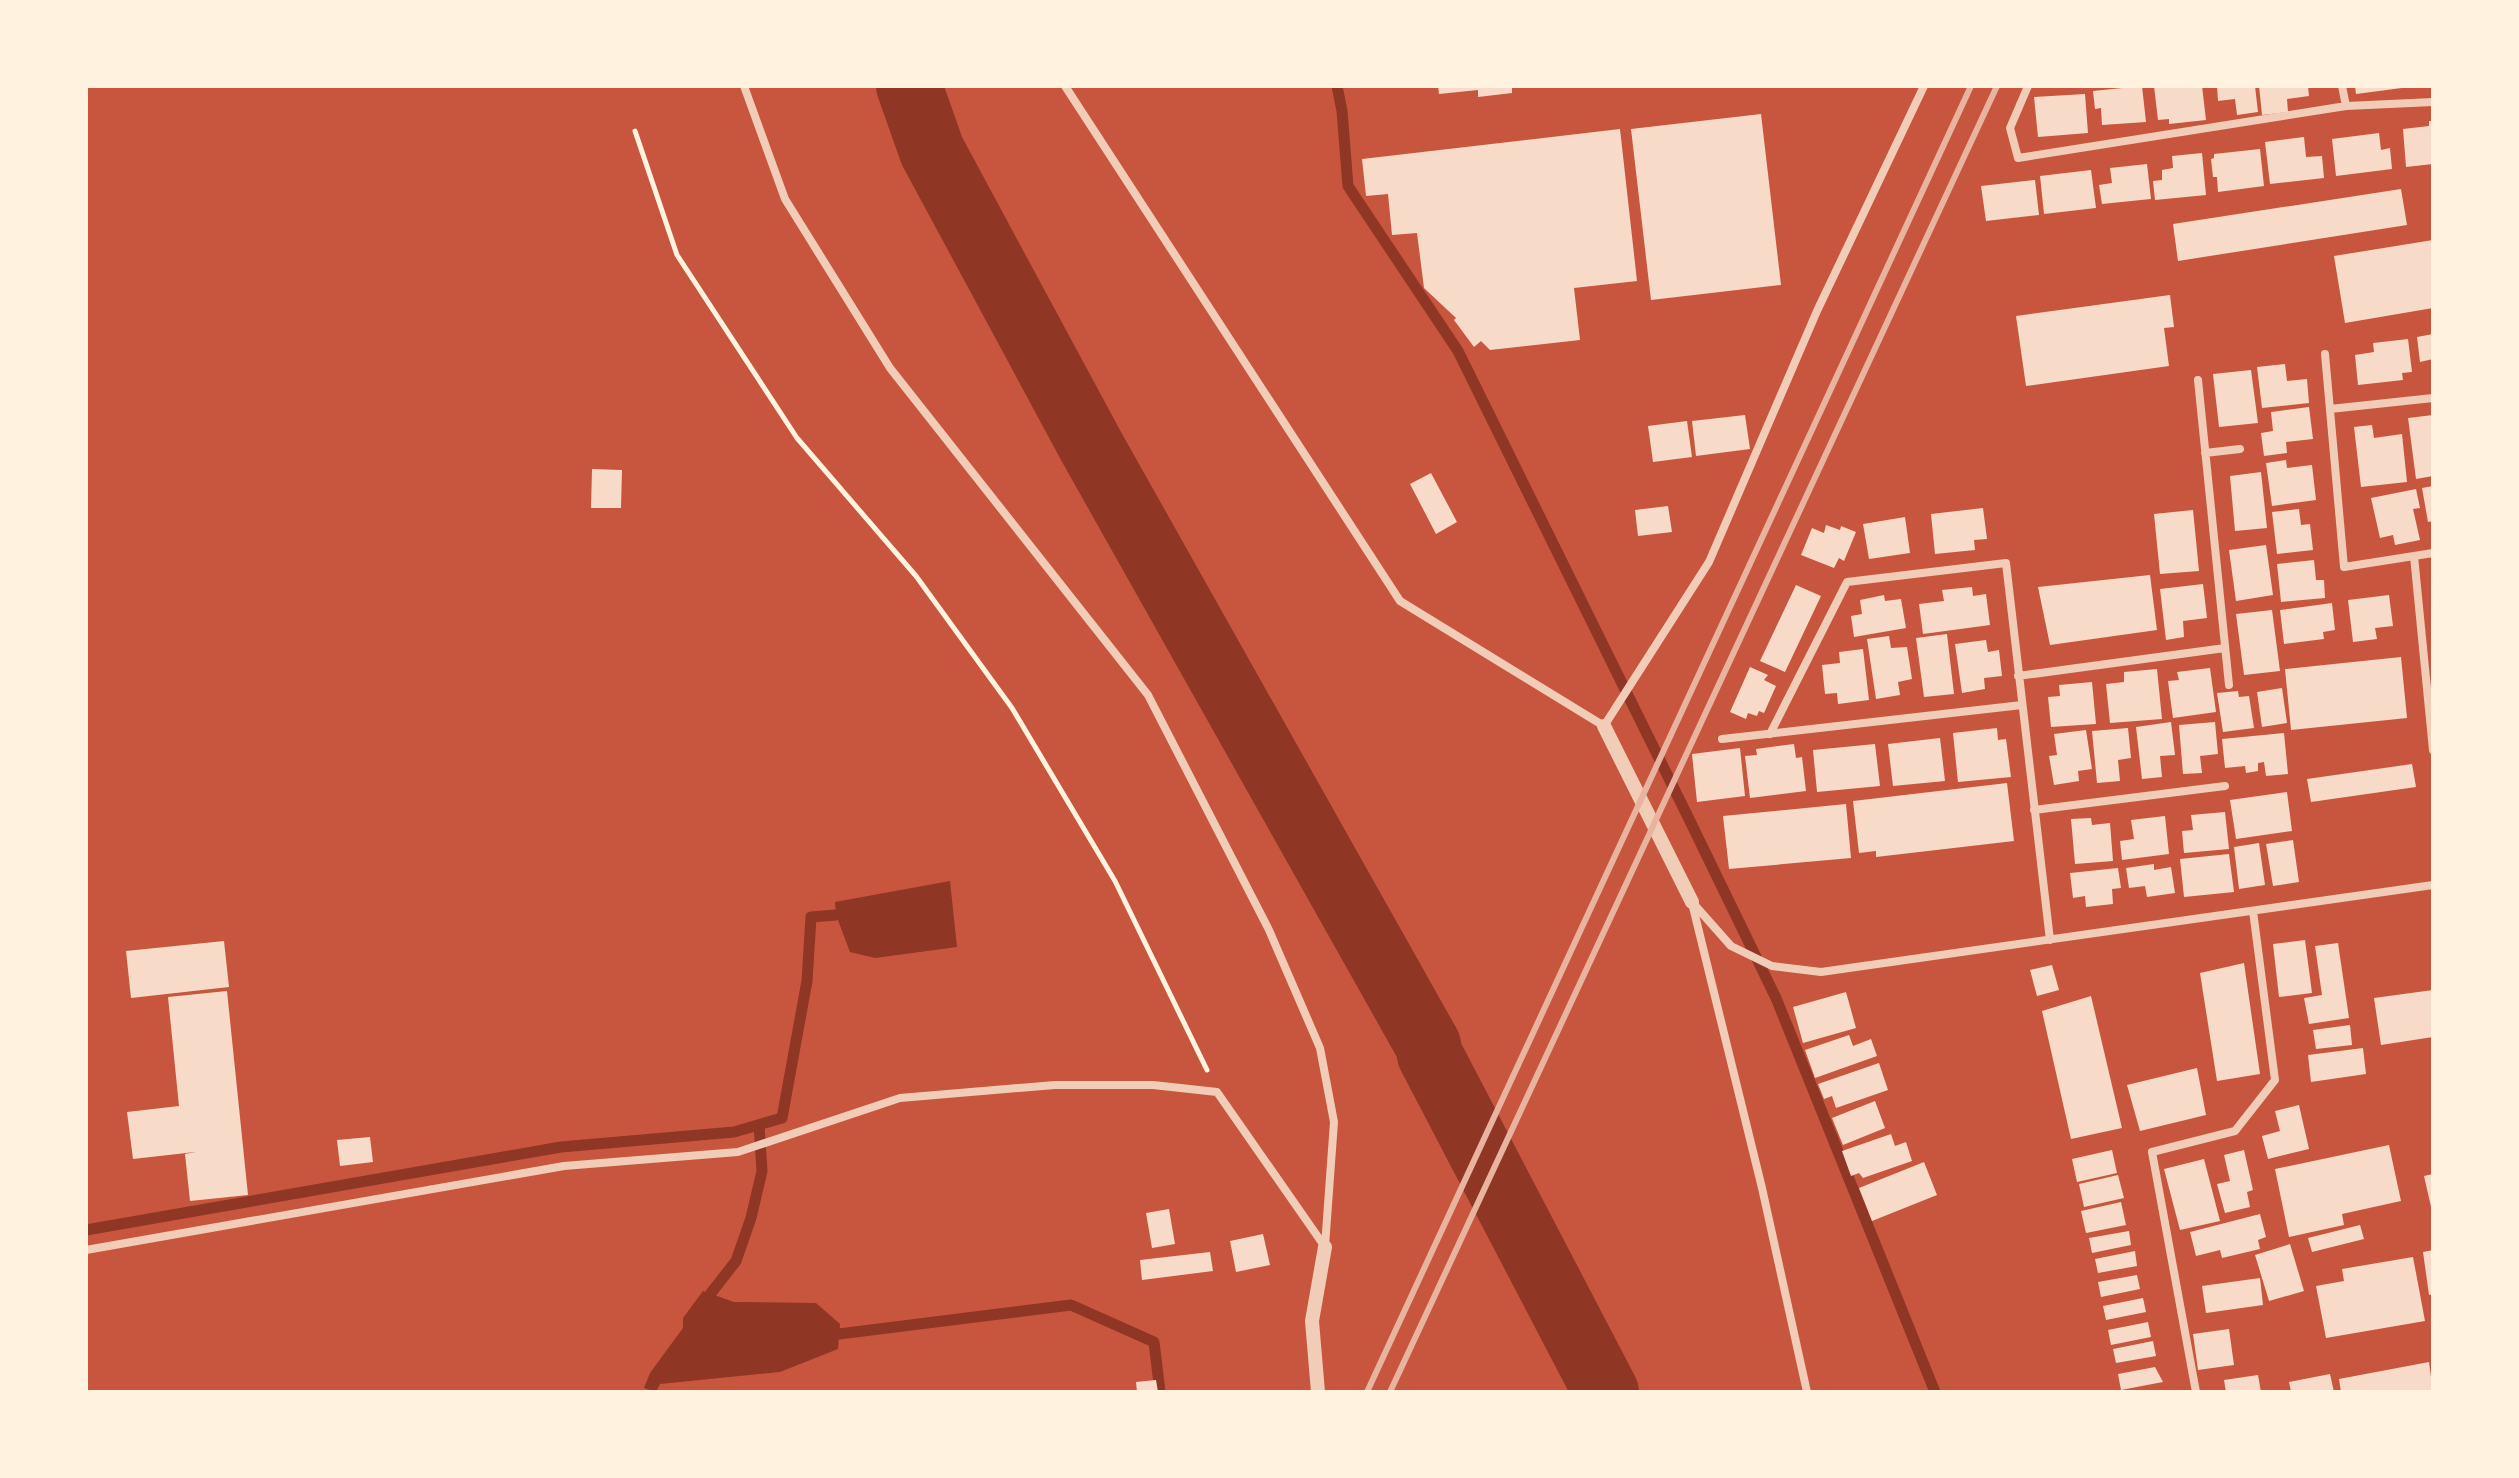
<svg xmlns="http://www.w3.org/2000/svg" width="2519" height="1478" viewBox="0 0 2519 1478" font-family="'Crimson Pro',serif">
  <rect width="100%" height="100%" fill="#c8553d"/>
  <path fill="#8f3625" d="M950 881 957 947 875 958 850 952 836 915 835 902Z
    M703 1291 734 1302 816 1303 840 1324 838 1349 780 1372 660 1384 656 1392 644 1388 650 1373 683 1328V1318Z"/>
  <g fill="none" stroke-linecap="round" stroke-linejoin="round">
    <path stroke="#8f3625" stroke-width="11" d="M1337 86 1342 111 1348 186 1458 351 1688 817 1776 998 1935 1392
      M86 1230 561 1147 734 1132 782 1118 807 981 811 917 836 915
      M711 1293 736 1261 751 1218 762 1171 759 1125
      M839 1334 1071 1305 1154 1342 1160 1392"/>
    <path stroke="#8f3625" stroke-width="66" d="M909 86 932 151 1091 446 1428 1045 1430 1055 1606 1392"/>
  </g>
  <path fill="#f7dbc8" d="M1438 86H1512V93L1478 97V90L1439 94Z
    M2142 86 2146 122 2102 125 2101 108 2095 109 2093 91Z
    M2154 86H2202L2206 120 2169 124V119L2158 120Z
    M2217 86H2255L2258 112 2237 115 2235 99 2218 101Z
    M2259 86H2308L2309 96 2287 99 2288 112 2262 115Z
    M2355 86H2402V88L2356 94Z
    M2085 94 2088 133 2038 137 2034 97Z
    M1761 114 1781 285 1651 300 1631 129Z
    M2429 121H2433V164L2406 167 2403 129 2429 126Z
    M1620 129 1637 281 1574 288 1580 340 1490 350 1481 341 1474 347 1454 320 1456 318 1424 288 1417 233 1392 235 1388 194 1366 196 1362 159Z
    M2379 133 2381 150 2390 148 2392 169 2336 176 2332 139Z
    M2304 137 2306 157 2322 156 2324 178 2270 184 2265 142Z
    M2260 149 2264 186 2218 192 2217 177H2213L2211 159 2214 158V154Z
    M2202 153 2206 195 2155 200 2153 181 2162 180V170L2173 168 2172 156Z
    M2147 164 2151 199 2102 204 2099 185 2112 183 2110 168Z
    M2091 170 2096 208 2044 214 2040 176Z
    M2035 180 2039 215 1986 221 1981 186Z
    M2401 189 2407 225 2178 261 2173 224Z
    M2433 240V308L2345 323 2334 256Z
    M2170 295 2174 327 2164 328 2169 366 2026 386 2016 316Z
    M2433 334V359L2420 362 2417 337Z
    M2408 339 2412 372 2402 373 2403 380 2358 385 2355 355 2374 352 2373 343Z
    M2285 364 2287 381 2307 379 2309 403 2262 408 2257 367Z
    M2251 370 2258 423 2219 427 2213 374Z
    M2309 407 2313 439 2286 442 2287 453 2264 456 2261 433 2273 431 2271 412Z
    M1745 415 1750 449 1696 456 1692 421Z
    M2433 415V476L2416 479 2408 418Z
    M1687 421 1692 457 1653 462 1648 426Z
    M2372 425 2374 438 2402 434 2407 482 2361 487 2354 427Z
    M2286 460 2287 468 2312 465 2316 500 2272 506 2266 463Z
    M592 469 622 470 621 508H591Z
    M2261 472 2267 528 2235 531 2230 476Z
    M1431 473 1457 522 1436 534 1410 484Z
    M2433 486V521L2428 522 2422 488Z
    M2416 489 2420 508 2413 509 2420 540 2395 545 2393 535 2380 538 2371 498Z
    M1668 506 1672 532 1638 536 1635 510Z
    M1983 508 1987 539 1974 540 1975 550 1935 554 1931 514Z
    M2299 509 2301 525 2310 524 2313 550 2277 554 2272 512Z
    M2193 510 2199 571 2160 574 2154 514Z
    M1905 517 1910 553 1869 559 1863 524Z
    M1826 525 1840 530 1841 526 1856 532 1844 561 1839 558 1834 568 1801 555 1812 528 1824 533Z
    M2266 545 2273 595 2236 601 2229 550Z
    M2314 560 2316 580H2324L2325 598 2281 602 2277 564Z
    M2150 575 2157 630 2050 645 2038 587Z
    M2203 584 2207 618 2183 621 2184 637 2166 640 2160 589Z
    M1796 585 1821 596 1785 672 1760 661Z
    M1972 587 1973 596 1986 594 1990 625 1923 634 1919 604 1944 601 1942 590Z
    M1884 595 1885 601 1901 599 1906 628 1854 637 1851 616 1862 614 1860 600Z
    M2389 595 2393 626 2375 628 2377 639 2353 642 2348 600Z
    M2332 603 2335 630 2323 632 2324 639 2284 644 2280 610Z
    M2272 610 2280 671 2244 675 2236 614Z
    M1947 634 1954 694 1924 697 1916 638Z
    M1889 636 1891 648 1907 647 1912 679 1898 682 1900 695 1876 699 1867 639Z
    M1986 640 1988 652 1999 650 2002 676 1984 678 1985 689 1962 693 1955 644Z
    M1863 649 1869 700 1838 704 1837 693 1825 694 1822 665 1840 663 1839 652Z
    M2401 657 2407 718 2291 730 2285 669Z
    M1750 667 1768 675 1764 680 1776 686 1764 713 1759 711 1757 716 1748 713 1746 719 1730 712Z
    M2210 668 2216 712 2173 718 2168 681 2179 680 2177 672Z
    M2157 669 2162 719 2110 723 2106 684 2124 682V672Z
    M2092 682 2096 724 2051 727 2048 697 2060 696 2059 685Z
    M2282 688 2287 723 2262 727 2257 692Z
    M2238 691 2239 697 2249 696 2254 728 2223 732 2217 693Z
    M2171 722 2175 755 2160 756 2162 777 2142 779 2136 727Z
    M2215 722 2218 754 2200 756 2202 773 2183 774 2179 725Z
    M1997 728 1998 740 2006 739 2011 777 1958 782 1953 733Z
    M2128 728 2131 758 2118 760 2120 781 2097 783 2092 731Z
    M2086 730 2092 769 2078 771 2079 781 2054 785 2049 756 2057 755 2054 734Z
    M2284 733 2288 774 2266 776 2264 762 2258 763V771L2246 773 2245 766 2225 768 2222 739Z
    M1940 738 1945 781 1893 786 1888 744Z
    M1794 744 1796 758 1802 757 1806 791 1750 798 1745 756 1757 755 1756 749Z
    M1875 744 1880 786 1817 792 1813 750Z
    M1740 748 1745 796 1697 802 1692 754Z
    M2412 764 2416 787 2311 802 2307 779Z
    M2007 783 2014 841 1876 857V851L1859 853 1853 801Z
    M2287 792 2292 831 2236 839 2230 800Z
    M1846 804 1851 858 1729 869 1723 816Z
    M2225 812 2229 849 2184 853 2182 831 2193 830 2191 815Z
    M2165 816 2169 854 2122 860 2120 841 2134 839 2131 820Z
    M2091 818 2092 825 2110 823 2113 861 2075 864 2071 819Z
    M2293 840 2299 882 2273 886 2266 844Z
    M2259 843 2265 885 2239 889 2234 847Z
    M2229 854 2234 892 2184 897 2180 859Z
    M2154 864V870L2171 867 2175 893 2147 897 2145 886 2129 888 2126 868Z
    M2118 868 2121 888 2112 889 2113 904 2086 907 2085 896 2073 898 2070 873Z
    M2305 940 2312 993 2279 997 2273 944Z
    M224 941 229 987 131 998 126 951Z
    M2338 943 2349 1018 2309 1024 2304 998 2322 995 2315 946Z
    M2244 963 2260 1074 2217 1081 2200 973Z
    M2052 965 2059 990 2037 996 2030 970Z
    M2433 990V1037L2381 1045 2374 998Z
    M227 991 248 1195 190 1201 185 1154 195 1152 133 1159 127 1112 179 1106 168 997Z
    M1846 992 1856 1028 1803 1043 1793 1007Z
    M2091 996 2122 1128 2071 1139 2042 1011Z
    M2350 1025 2352 1045 2316 1049 2313 1030Z
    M1849 1035 1853 1046 1871 1039 1877 1056 1815 1078 1805 1050Z
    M2363 1048 2366 1074 2311 1082 2308 1055Z
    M1879 1063 1888 1090 1836 1108 1832 1096 1824 1099 1818 1084Z
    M2197 1068 2206 1115 2140 1131 2127 1085Z
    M1875 1101 1885 1128 1843 1145 1832 1118Z
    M2299 1105 2309 1149 2268 1159 2262 1136 2280 1131 2275 1111Z
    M1891 1134 1895 1146 1906 1142 1912 1161 1863 1178 1859 1173 1851 1176 1842 1151Z
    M370 1137 373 1162 340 1166 337 1140Z
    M2389 1145 2401 1201 2342 1214 2344 1225 2289 1237 2275 1169Z
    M2112 1150 2117 1173 2077 1182 2072 1159Z
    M2244 1150 2253 1190 2247 1192 2250 1207 2225 1213 2217 1184 2230 1181 2224 1155Z
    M2204 1159 2220 1221 2180 1230 2164 1169Z
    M1924 1162 1937 1195 1872 1221 1859 1188Z
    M2433 1174V1211H2432L2424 1176Z
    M2118 1175 2124 1198 2084 1207 2079 1184Z
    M2121 1202 2126 1225 2086 1233 2081 1211Z
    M1169 1209 1175 1244 1152 1248 1146 1213Z
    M2260 1214 2266 1237 2258 1240 2260 1249 2222 1258 2220 1250 2196 1256 2190 1232Z
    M2360 1225 2364 1239 2312 1252 2308 1238Z
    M2129 1231 2131 1245 2092 1253 2089 1238Z
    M1263 1234 1270 1265 1236 1272 1230 1241Z
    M2290 1244 2304 1291 2269 1301 2255 1255Z
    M2433 1250V1294L2429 1295 2423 1252Z
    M2135 1251 2137 1266 2098 1273 2095 1259Z
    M1210 1252 1213 1271 1142 1280 1140 1260Z
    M2413 1257 2425 1321 2326 1338 2316 1286 2344 1281 2342 1269Z
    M2137 1275 2140 1289 2101 1297 2098 1282Z
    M2260 1278 2263 1305 2206 1313 2202 1286Z
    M2143 1298 2146 1312 2106 1320 2103 1306Z
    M2148 1322 2151 1337 2111 1345 2108 1330Z
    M2229 1329 2234 1365 2198 1370 2193 1334Z
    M2153 1341 2156 1356 2116 1363 2113 1349Z
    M2429 1362 2433 1392H2341L2339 1379Z
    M2155 1367 2163 1382 2121 1390 2118 1374Z
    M2330 1374 2334 1392H2291L2289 1382Z
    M2258 1375 2261 1392H2226L2224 1380Z
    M1156 1380 1158 1392H1137L1136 1382Z"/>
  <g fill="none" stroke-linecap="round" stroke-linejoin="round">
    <path stroke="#fff3e0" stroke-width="5" d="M635 131 677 255 797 438 916 576 1012 708 1115 881 1207 1070"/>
    <path stroke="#f1ccb7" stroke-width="8" d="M744 86 785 199 890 368 1148 695 1269 930 1320 1048 1334 1122 1325 1246
      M1065 86 1400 601 1604 726 1709 562 1817 311 1924 86
      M2028 86 2010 128 2018 158 2346 106 2433 102
      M2342 86 2346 106
      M2325 354 2344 567 2433 553
      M2198 380 2229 685
      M2330 409 2433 398
      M2205 453 2240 449
      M2414 556 2433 750
      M2018 676 2225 648
      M1770 734 1847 582 2006 563 2050 940
      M1722 739 2022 705
      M2034 810 2225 786
      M1692 902 1731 946 1772 966 1821 972 2433 885
      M1692 903 1762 1188 1807 1392
      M86 1250 564 1166 738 1152 900 1098 1055 1085H1153L1217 1092 1325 1247
      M2196 1392 2152 1152 2235 1131 2275 1080 2253 911"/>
    <path stroke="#f1ccb7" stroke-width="14" d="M1604 726 1692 902
      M1318 1392 1312 1321 1325 1247"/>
    <path stroke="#e9b49f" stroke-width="6" d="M1367 1392 1971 86
      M1390 1392 1997 86"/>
  </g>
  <rect width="2519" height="1478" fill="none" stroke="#fff3e0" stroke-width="176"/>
</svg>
